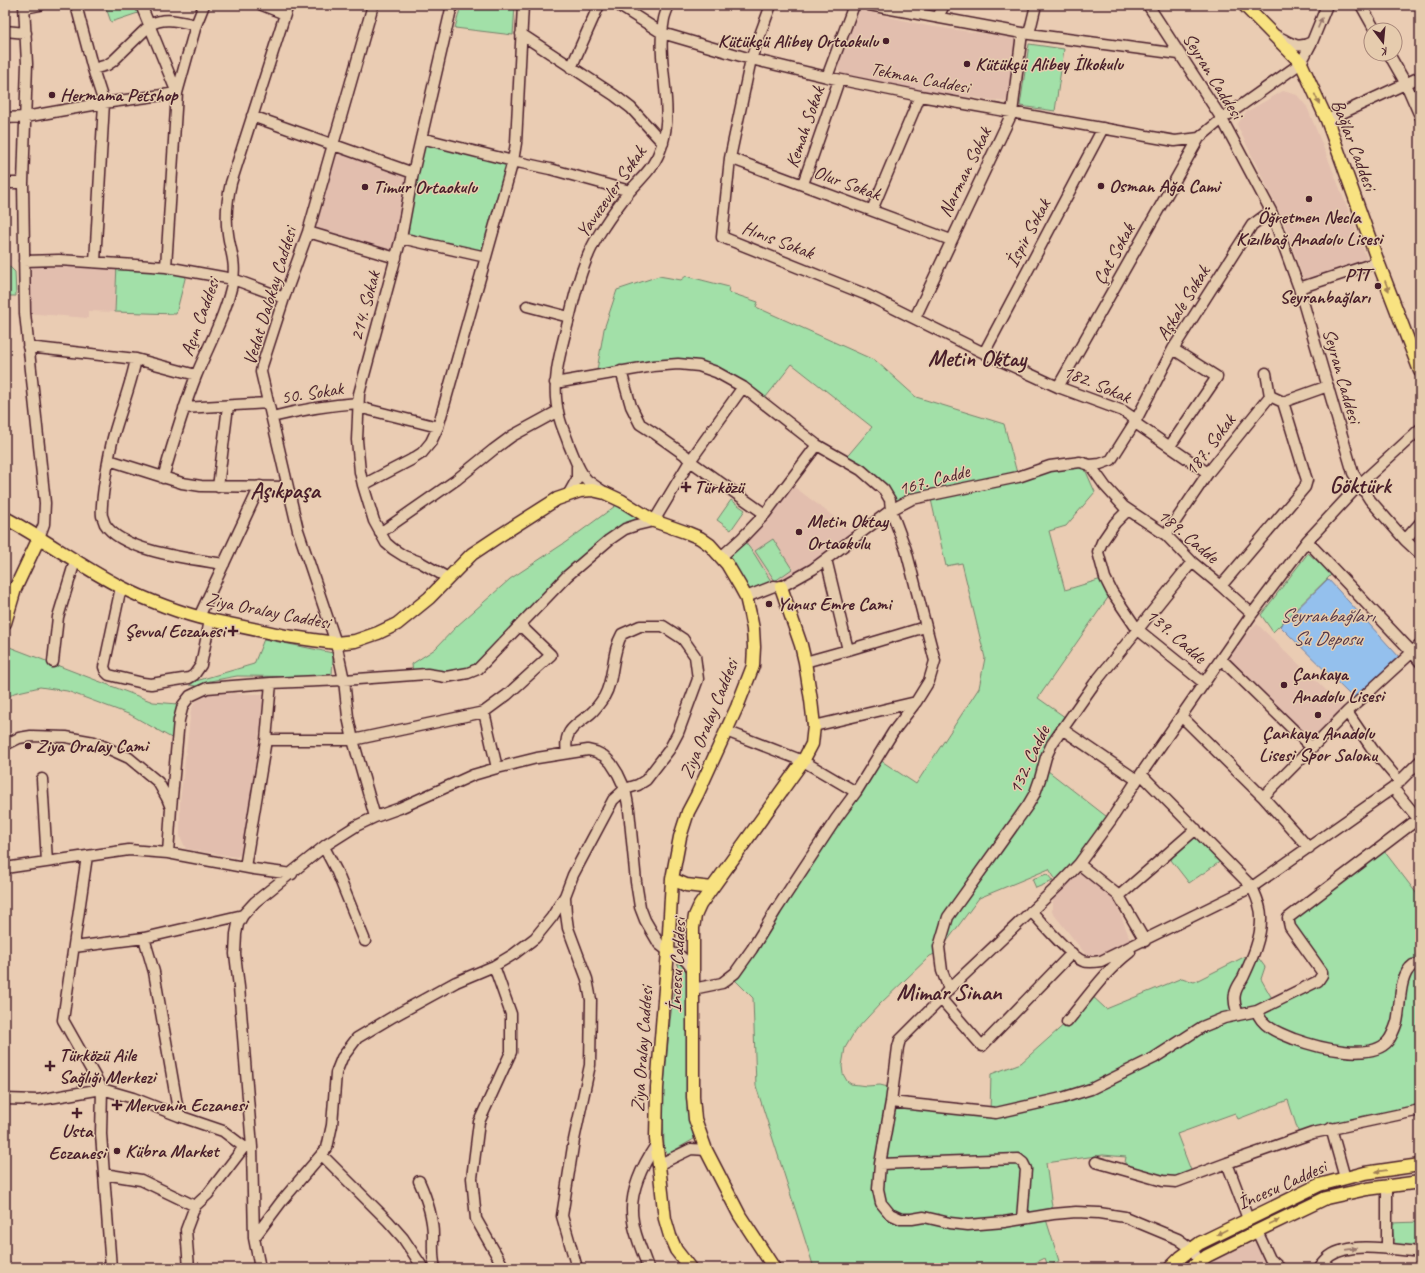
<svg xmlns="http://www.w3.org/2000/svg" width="1425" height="1273" viewBox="0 0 1425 1273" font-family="Caveat,sans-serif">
  <rect width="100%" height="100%" fill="#eaccb3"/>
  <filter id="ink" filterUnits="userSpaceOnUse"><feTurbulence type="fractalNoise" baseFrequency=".025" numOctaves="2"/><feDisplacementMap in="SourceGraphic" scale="8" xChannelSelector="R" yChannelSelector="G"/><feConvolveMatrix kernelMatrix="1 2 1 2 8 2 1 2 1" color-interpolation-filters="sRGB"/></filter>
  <g filter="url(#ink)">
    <path fill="#e2beae" d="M860 10 928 26 1016 38 1007 102 919 90 840 73 838 68 840 56Z
      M1283 91 1297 95 1307 107 1335 176 1367 259 1304 281 1284 222 1237 125 1246 112Z
      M332 145 413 173 396 258 308 232Z
      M24 261 117 263 115 312 88 311V318L25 313Z
      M788 482 846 526 855 537 826 559 774 586 742 538Z
      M1257 624 1348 711 1312 748 1221 659Z
      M211 693 267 694 259 734 245 849 237 857 186 849 180 836V801L191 710 195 702Z
      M1079 870 1114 897 1131 942 1094 957 1087 956 1052 912 1053 898Z
      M1260 1240 1271 1268H1206L1216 1259Z"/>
    <path fill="#a2e0a8" stroke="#76806a" d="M105 5H141L144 11 111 22Z
      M461 5H515L513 35 455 28Z
      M1029 44 1064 49 1055 111 1020 106Z
      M421 138 513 161 486 257 401 238Z
      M117 263 187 271 176 314 115 312Z
      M5 266H9L15 272 16 296H5Z
      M659 276 681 280 686 276 729 287 728 292 758 302 756 307 876 361 916 397 1004 424 1018 477 1050 466 1084 467 1095 492 1066 526 1049 531 1065 590 1105 578 1112 592 1038 698 1069 720 1043 767 1111 820 1059 885 1049 869 979 898 939 952 930 956 880 1004 855 1031 845 1048 842 1066 843 1074 847 1081 851 1084 867 1086 880 1085 892 1088 891 1102 990 1112 991 1074 1021 1063 1067 1022 1090 994 1106 1009 1182 978 1194 982 1254 952 1265 967 1261 979 1274 1002 1320 979 1289 924 1381 847 1420 898V1110L1300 1137 1288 1100 1238 1119 1235 1113 1177 1134 1192 1173 1166 1184 1123 1174 1126 1157 1103 1155 1046 1163 1053 1214 1045 1216 1059 1261 1048 1266 1045 1258 1025 1268H844L841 1264 834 1268H814L756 1086 753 998 731 976 877 758 916 784 979 688 985 658 962 563 946 566 930 495 891 510 890 500 844 460 872 427 792 364 762 402 699 366 596 376 604 329 617 290Z
      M731 500 745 510 731 530 717 520Z
      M622 501 654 521 625 529 468 673 413 675 412 664 435 649 457 626 510 579 566 542Z
      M742 538 755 555 774 586 746 597 721 557Z
      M773 539 792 569 775 581 755 551Z
      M1308 553 1332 574 1273 632 1261 615Z
      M264 639 333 653 332 675 329 677 237 676 210 681 196 686 190 685 196 681 254 664Z
      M7 646 153 702 178 704 175 740 131 715 67 691 40 687 14 693 5 700V649Z
      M1195 835 1221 861 1189 883 1171 860 1172 858Z
      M1047 874 1053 881 1036 888 1032 879Z
      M678 962H681L690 978 689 1110 694 1139 668 1154 664 1149 663 1094 670 1021Z
      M1419 1222 1417 1247 1395 1244 1391 1223Z"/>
    <path fill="#94c0ed" stroke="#76809f" d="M1328 579 1400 658 1355 700 1280 626Z"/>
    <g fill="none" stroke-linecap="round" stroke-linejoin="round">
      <g stroke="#4a1f2b" stroke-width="13">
        <path id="minor" d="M24 5 27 64 23 183 25 313 45 503 44 524 39 538
          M76 5 93 69 104 103 95 262
          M141 5 177 93 166 267
          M262 5 285 14
          M373 5 308 232 284 298 262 366 261 372 298 530 336 643 344 680 348 717 353 740 375 817
          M618 5 662 33 751 59 827 77 920 96 1175 141 1199 138 1222 119 1301 63 1312 42 1327 5
          M771 5 751 59 730 158 722 237 867 295 984 353 1058 387 1123 411 1132 417 1138 425 1208 473
          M869 5 1022 33 1179 54
          M1148 5 1222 119 1271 211 1299 288 1353 473 1370 500 1405 540 1420 554
          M1361 5 1375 30
          M25 8 40 5
          M938 17 944 5
          M5 31 26 33
          M521 34 614 95 631 108 663 143
          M1029 34 1036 5
          M1277 36C1291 43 1297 50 1312 42
          M1389 54 1406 84 1420 116
          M571 68 599 5
          M93 69 107 65 113 61 150 25C164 16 181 22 196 25
          M827 77 854 5
          M252 116 413 173
          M5 118 25 117 104 103 177 93 196 25 204 5
          M1327 120 1420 77
          M421 138 513 161 550 169 630 191
          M730 158 951 240
          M5 183H23
          M803 184 839 80
          M872 210 920 96
          M308 232 396 258
          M401 238 486 257
          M24 261 59 260 166 267 233 279 284 298
          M1299 288 1378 262
          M527 306 569 317
          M915 318 1012 113 1022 33
          M28 347 136 359 196 375
          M984 353 1103 128
          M136 359C131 385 121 409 114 434 110 448 100 503 102 516 103 518 104 522 105 524 122 552 194 559 224 564
          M621 371 631 406 640 424 654 433 685 455 690 461 765 514
          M555 383 653 366 678 364 699 366 716 372 743 387 817 445 765 514 742 538 721 557
          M1058 387 1199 138
          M1283 402 1328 386
          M358 407 438 427
          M184 408 268 403
          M272 417C300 410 328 405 358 403
          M1170 446 1217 377 1173 349
          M109 460 182 483 201 486 287 487
          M1090 465 1105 486 1124 507 1166 535 1192 562 1221 586 1252 614
          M163 478C173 443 183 409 196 376 209 344 227 313 233 279 236 262 230 250 228 234 225 216 227 200 231 183L288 5
          M363 485 411 460 422 453 431 442 438 427 513 161 516 143 523 5
          M218 487 228 406
          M604 492C598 488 592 484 587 480 578 471 574 456 569 445 566 435 561 426 559 416 550 382 561 349 570 315 577 286 584 257 601 231 610 217 619 204 629 192 644 175 655 167 662 145 675 104 655 61 664 19 665 14 667 10 669 5
          M568 495 577 479V466
          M1128 510 1115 523 1102 542 1098 552 1105 578 1112 592 1137 629 1204 683
          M380 533 456 480 493 450 512 436 558 411
          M1166 535 1208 473 1270 396 1266 373
          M1405 540 1420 523
          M1307 541 1412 652 1420 662
          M448 578 420 562 404 556 393 549 386 543 374 521 363 485 360 472 357 440 359 394 401 238 413 173 452 5
          M1221 586 1305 487 1307 480 1305 474 1283 402 1270 396
          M121 587 104 667 106 672 109 675 143 683 151 684 189 678 194 675 201 665 210 620
          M746 597 774 586 781 587 813 569 891 510 912 499 1018 477 1050 466 1080 462 1090 465 1100 464 1111 460 1135 422 1173 349 1252 225 1271 211
          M199 617 260 486
          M848 650 925 627
          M1221 659 1312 748
          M53 662 58 617 75 561
          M805 662 848 650 826 559
          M484 712 497 768
          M1182 717 1263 797 1309 848
          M814 726 916 702
          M1062 729 1137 780
          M726 731 803 761 856 792
          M266 740H353L484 712 507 695 551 655 520 625
          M5 745 19 738 31 736 66 737 94 742 129 758 158 782 167 798 171 808 168 853 254 869 292 874
          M1141 774 1252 887C1256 896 1261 906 1261 916 1262 937 1252 959 1243 978 1240 983 1236 988 1235 994 1233 1002 1236 1008 1238 1015
          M42 779 47 862
          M1400 782 1373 750 1347 712 1420 645
          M1393 788 1420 821
          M1263 797 1347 712
          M171 808 179 720 183 705 190 696 207 688 271 683 344 680 413 675 427 674 446 677 468 673 478 669 567 576 609 540 625 529 637 525 654 521 690 461 743 387
          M324 847 337 872 365 941
          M87 856 129 850 168 853
          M1079 864 1119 896 1145 941
          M245 867 266 740 271 683
          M5 868 87 856 63 1020 102 1089 101 1134 111 1268
          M1119 896 1196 829
          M565 897 566 914 568 928 587 979 591 1000 590 1065 574 1140 562 1216 577 1268
          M1031 911C1041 922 1071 957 1083 961 1089 963 1095 962 1101 961L1252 887 1393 788 1420 761
          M144 938 154 972 179 1116
          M74 947 144 938 243 915
          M494 966 511 1014V1052L479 1122 472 1178 476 1219 504 1268
          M693 989 722 983 735 973 752 949 776 910 836 819 856 792 893 732 916 702 929 681 935 661 906 550 891 510 890 500 884 490 861 470 817 445
          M949 989 942 971 939 947 948 917 1028 805 1035 793 1040 779 1046 757 1052 744 1094 684 1192 562
          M941 999 982 1046 1072 953
          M1257 1011C1261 1027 1281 1034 1294 1039 1316 1047 1371 1062 1388 1041 1392 1036 1395 1028 1397 1022 1401 1005 1398 976 1413 965L1420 964
          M1067 1022C1087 998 1105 971 1130 952
          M5 1099 38 1100 102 1089 133 1098 179 1116 223 1131 244 1147
          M891 1102 996 1113 1062 1098 1091 1089 1154 1058 1202 1027 1224 1018 1257 1011 1318 981 1322 975V972L1290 927 1288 918 1418 819
          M1331 1128 1345 1178
          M322 1155 388 1221 403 1238 423 1268
          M1096 1162 1163 1181 1176 1182 1227 1163
          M880 1164 1018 1159 1023 1163 1026 1169 1022 1219
          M658 1165 691 1149 706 1150
          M104 1174 141 1180 195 1206
          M419 1181C427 1199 433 1217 433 1236 433 1247 432 1257 435 1268
          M1248 1219 1227 1163 1313 1133 1420 1110
          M1257 1231 1270 1259 1280 1268
          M254 1238 281 1202 327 1148 332 1125 336 1073 342 1058 357 1038 394 1016 456 982 494 966 514 954 535 938 552 917 565 896 573 875 613 800 625 789 638 785 646 780 669 750 678 733 698 679 695 656 683 639 663 626H640L622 634C611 653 615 678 604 697 600 703 596 709 590 714 575 726 563 730 567 753
          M1387 1249V1186
          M1199 1261 1192 1249 1178 1239 1125 1217 1099 1213 1076 1212 1053 1214 1004 1222 968 1225 950 1223 924 1217 912 1219H901L890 1214 881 1203 878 1189 880 1164 891 1102 898 1047 900 1040 941 999 949 989 1059 885 1079 864 1111 820 1141 774 1252 614 1307 541 1360 484 1420 429
          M189 1268 186 1230 195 1206 208 1194 244 1147H250
          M260 1268 254 1238 252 1147 239 987 235 954 236 934 238 924 243 915 255 902 326 845 356 826 375 817 400 808 473 775 497 768 537 758 588 750 596 752 604 756 611 763 618 774 625 789 629 810 636 882 640 907 645 920 659 944 668 951 680 956 687 962 693 970
          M648 1268C643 1252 635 1237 633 1221 628 1194 642 1166 656 1145
          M1319 1268C1322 1264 1326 1259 1330 1256 1351 1241 1395 1250 1420 1252"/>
      </g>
      <g stroke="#4a1f2b" stroke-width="15">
        <path id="major" d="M1244 5 1301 63 1327 120 1378 262 1420 371
          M5 518C45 539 81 567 121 587 146 600 183 614 210 620L286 636 313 640 336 643 355 641 378 633 397 624 429 598 472 554 499 536 557 499 580 491 592 490 605 493 622 501 654 521 688 533 700 538 710 545 727 564 740 586 746 597 750 614 753 629 754 647 753 666 737 707 697 795 688 812 680 837 672 879 668 951 657 1088 656 1139 665 1219 670 1236 676 1250 690 1268
          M5 623 15 589 39 538
          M672 879 686 885 712 888
          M774 1268 740 1216 706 1150 695 1119 693 1097V928L695 916 700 905 803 761 812 744 814 726 811 700 805 662 801 645 781 587
          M1170 1268 1181 1257 1200 1243 1319 1185 1365 1173 1420 1165
          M1191 1268 1207 1256 1257 1231 1326 1198 1367 1189 1420 1182"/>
      </g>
      <use href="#minor" stroke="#e6ccae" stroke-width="10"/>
      <use href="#major" stroke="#f8e281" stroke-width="12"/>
    </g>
    <defs><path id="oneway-solid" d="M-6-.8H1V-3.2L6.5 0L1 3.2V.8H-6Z"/></defs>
    <g fill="#98766c">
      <use href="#oneway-solid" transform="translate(1320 23) rotate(-68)"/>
      <use href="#oneway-solid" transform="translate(1351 1249) rotate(-8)"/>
    </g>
    <g fill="#a18056">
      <use href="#oneway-solid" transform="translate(1317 99) rotate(65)"/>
      <use href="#oneway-solid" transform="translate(1387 286) rotate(69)"/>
      <use href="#oneway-solid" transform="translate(1381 1171) rotate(172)"/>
      <use href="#oneway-solid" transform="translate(1274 1222) rotate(-25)"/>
      <use href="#oneway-solid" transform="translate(1222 1232) rotate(153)"/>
    </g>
  </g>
  <g fill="#4a1f2b" stroke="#e6ccae" stroke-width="1.5">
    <circle cx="886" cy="41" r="4"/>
    <circle cx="967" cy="64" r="4"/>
    <circle cx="52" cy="95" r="4"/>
    <circle cx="1101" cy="186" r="4"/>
    <circle cx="365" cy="187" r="4"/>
    <circle cx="1309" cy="199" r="4"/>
    <circle cx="1378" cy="286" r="4"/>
    <path d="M684 481h4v4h4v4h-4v4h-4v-4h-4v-4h4z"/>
    <circle cx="799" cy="532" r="4"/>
    <circle cx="769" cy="604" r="4"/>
    <path d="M231 625h4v4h4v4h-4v4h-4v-4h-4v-4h4z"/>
    <circle cx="1284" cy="685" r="4"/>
    <circle cx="1318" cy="715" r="4"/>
    <circle cx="28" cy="746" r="4"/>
    <path d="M48 1060h4v4h4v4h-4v4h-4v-4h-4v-4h4z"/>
    <path d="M115 1099h4v4h4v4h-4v4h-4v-4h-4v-4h4z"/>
    <path d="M75 1107h4v4h4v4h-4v4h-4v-4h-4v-4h4z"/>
    <circle cx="117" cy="1151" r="4"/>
  </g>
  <g text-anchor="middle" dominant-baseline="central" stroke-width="3" stroke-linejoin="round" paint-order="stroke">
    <g font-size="19" font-weight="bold" fill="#4a1f2b" stroke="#e6ccae" text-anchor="start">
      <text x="878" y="41" text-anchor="end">Kütükçü Alibey Ortaokulu</text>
      <text x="975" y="64">Kütükçü Alibey İlkokulu</text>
      <text x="60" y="95">Hermama Petshop</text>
      <text x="1109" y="186">Osman Ağa Cami</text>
      <text x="373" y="187">Timur Ortaokulu</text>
      <text x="1309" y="217" text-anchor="middle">Öğretmen Necla<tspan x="1309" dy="22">Kızılbağ Anadolu Lisesi</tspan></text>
      <text x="1370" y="275" text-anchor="end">PTT<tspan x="1370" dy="22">Seyranbağları</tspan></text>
      <text x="694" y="487">Türközü</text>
      <text x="807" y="521">Metin Oktay<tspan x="807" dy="22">Ortaokulu</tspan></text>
      <text x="777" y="604">Yunus Emre Cami</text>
      <text x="225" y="631" text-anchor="end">Şevval Eczanesi</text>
      <text x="1292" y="674">Çankaya<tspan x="1292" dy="22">Anadolu Lisesi</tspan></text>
      <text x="1318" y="733" text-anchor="middle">Çankaya Anadolu<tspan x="1318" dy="22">Lisesi Spor Salonu</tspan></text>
      <text x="36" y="746">Ziya Oralay Cami</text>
      <text x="59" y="1055">Türközü Aile<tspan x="59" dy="22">Sağlığı Merkezi</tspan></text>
      <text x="125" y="1105">Mervenin Eczanesi</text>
      <text x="77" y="1131" text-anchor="middle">Usta<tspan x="77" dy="22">Eczanesi</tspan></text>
      <text x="125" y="1151">Kübra Market</text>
    </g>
    <g font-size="19" fill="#4a1f2b" stroke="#e6ccae">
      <text transform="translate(1213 76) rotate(58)">Seyran Caddesi</text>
      <text transform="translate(920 78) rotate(11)">Tekman Caddesi</text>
      <text transform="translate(805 127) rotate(-71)">Kemah Sokak</text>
      <text transform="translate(1354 145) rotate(69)">Bağlar Caddesi</text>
      <text transform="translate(965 172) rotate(-64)">Narman Sokak</text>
      <text transform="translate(847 183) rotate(20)">Olur Sokak</text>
      <text transform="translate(611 192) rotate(-55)">Yavuzevler Sokak</text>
      <text transform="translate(1028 233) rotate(-62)">İspir Sokak</text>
      <text transform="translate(778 240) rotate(21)">Hınıs Sokak</text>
      <text transform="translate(1114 254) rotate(-61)">Çat Sokak</text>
      <text transform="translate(270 296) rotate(-73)">Vedat Dalokay Caddesi</text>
      <text transform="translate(1183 303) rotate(-58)">Aşkale Sokak</text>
      <text transform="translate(365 306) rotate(-75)">214. Sokak</text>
      <text transform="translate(200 317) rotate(-70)">Açın Caddesi</text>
      <text transform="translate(1342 376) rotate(74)">Seyran Caddesi</text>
      <text transform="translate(1097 384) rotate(23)">182. Sokak</text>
      <text transform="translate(312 393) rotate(-9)">50. Sokak</text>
      <text transform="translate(1210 445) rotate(-53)">187. Sokak</text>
      <text transform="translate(934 480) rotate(-15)">167. Cadde</text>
      <text transform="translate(1188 536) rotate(40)">189. Cadde</text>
      <text transform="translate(268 611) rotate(11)">Ziya Oralay Caddesi</text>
      <text transform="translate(1176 636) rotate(41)">139. Cadde</text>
      <text transform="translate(709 719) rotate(-68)">Ziya Oralay Caddesi</text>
      <text transform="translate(1029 760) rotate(-65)">132. Cadde</text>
      <text transform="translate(677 965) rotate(-87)">İncesu Caddesi</text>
      <text transform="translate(642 1049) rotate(-86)">Ziya Oralay Caddesi</text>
      <text transform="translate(1282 1185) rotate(-24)">İncesu Caddesi</text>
    </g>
    <g font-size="20" font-style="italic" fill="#553748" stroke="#e6ccae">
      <text x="1327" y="615">Seyranbağları<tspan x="1327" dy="23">Su Deposu</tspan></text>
    </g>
    <g font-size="23" font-weight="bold" fill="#4a1f2b" stroke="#e6ccae">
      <text x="977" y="358">Metin Oktay</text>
      <text x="1360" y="485">Göktürk</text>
      <text x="285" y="490">Aşıkpaşa</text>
      <text x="949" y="992">Mimar Sinan</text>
    </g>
  </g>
  <rect width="1425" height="1273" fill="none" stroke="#e6ccae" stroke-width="20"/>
  <rect x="10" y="10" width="1405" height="1253" fill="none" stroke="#4a1f2b" stroke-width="1.5" filter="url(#ink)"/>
  <g transform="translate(1383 42) rotate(164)"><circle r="19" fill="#e6ccae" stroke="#a8877a"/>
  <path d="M0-3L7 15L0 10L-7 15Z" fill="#4a1f2b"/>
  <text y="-6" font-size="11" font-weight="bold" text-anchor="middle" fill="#4a1f2b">K</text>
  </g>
</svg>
